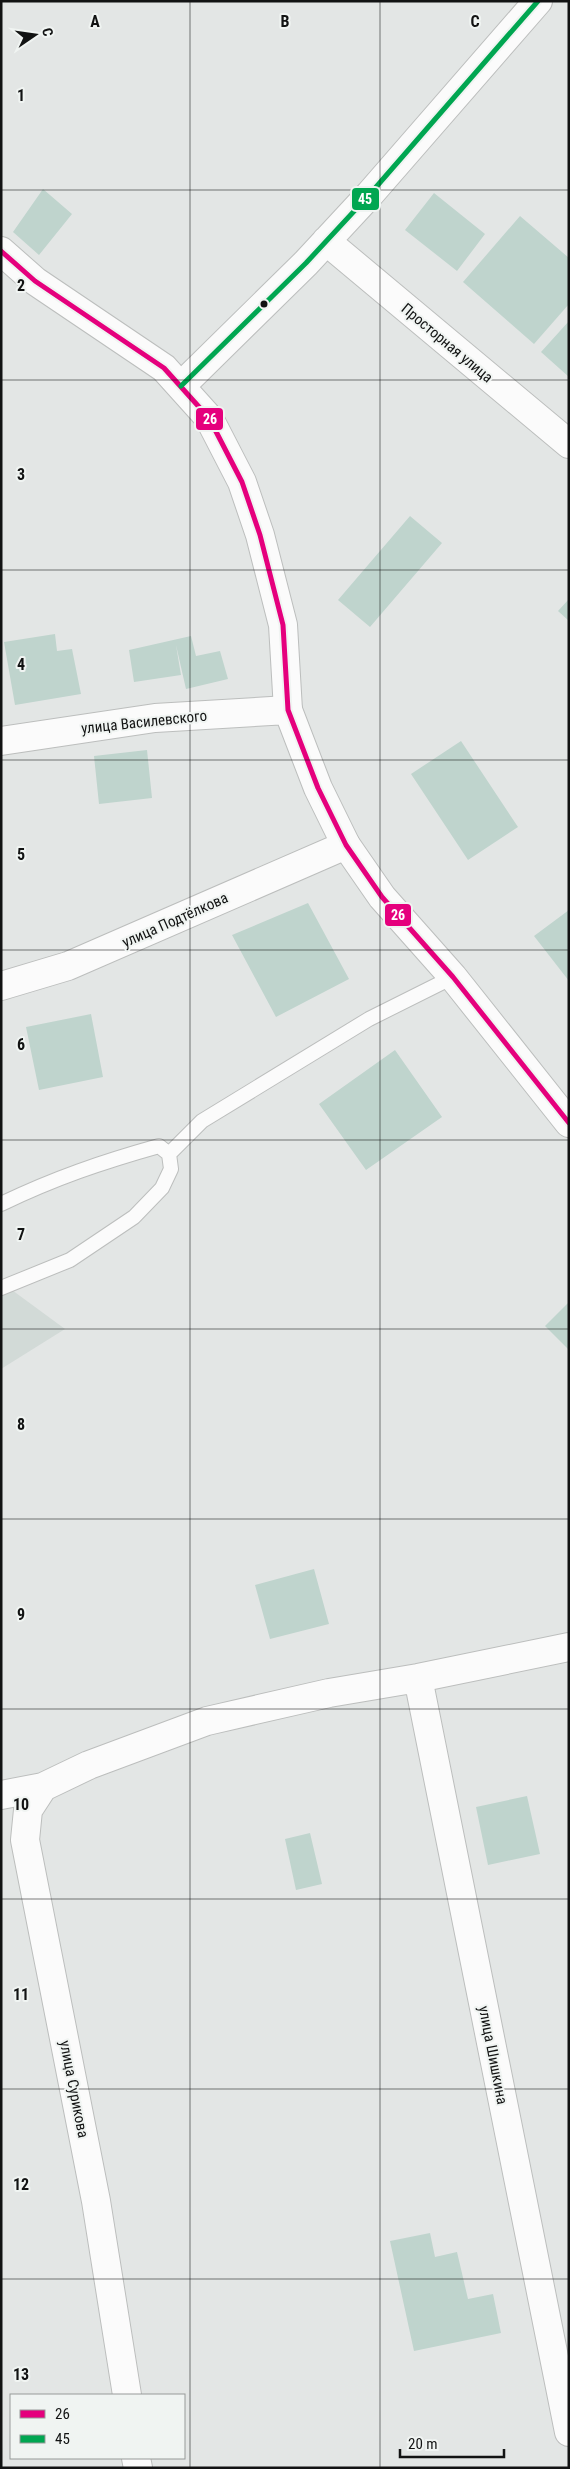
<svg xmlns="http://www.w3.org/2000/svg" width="570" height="2469" viewBox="0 0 570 2469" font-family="'Roboto Condensed',sans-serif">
  <rect width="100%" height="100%" fill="#e3e6e5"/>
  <path fill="#d2dad7" d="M1 1282 65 1329 1 1369Z"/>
  <path fill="#bfd4cd" d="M43 189 72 214 39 255 13 232Z
    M434 193 485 234 457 271 405 230Z
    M520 216 569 258V304L534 344 463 282Z
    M569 321V377L541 352Z
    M410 516 442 543 370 627 338 600Z
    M569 599V621L558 611Z
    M55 634 57 651 72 649 81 694 15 705 4 642Z
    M191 636 196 656 220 651 228 679 186 689 176 645 181 675 134 682 129 650Z
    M461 741 518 827 468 860 411 774Z
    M147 750 152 798 99 804 94 756Z
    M308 903 349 979 276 1017 232 935Z
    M569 910V981L534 936Z
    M91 1014 103 1077 39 1090 26 1027Z
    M395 1050 442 1117 366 1170 319 1104Z
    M569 1302V1350L545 1326Z
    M314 1569 329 1624 270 1639 255 1585Z
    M527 1796 540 1854 488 1865 476 1807Z
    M310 1833 322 1884 296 1890 285 1839Z
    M430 2233 435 2257 457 2252 468 2299 493 2294 501 2333 414 2351 390 2241Z"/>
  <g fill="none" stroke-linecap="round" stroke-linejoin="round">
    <g stroke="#bcbebd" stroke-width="16">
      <path id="lane" d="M1 1204C55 1178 102 1162 159 1146L169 1154 202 1121 369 1019 453 977
        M1 1288 70 1260 134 1217 162 1188 171 1169 169 1154"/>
    </g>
    <g stroke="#bcbebd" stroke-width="30">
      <path id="street" d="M326 241 569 444
        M1 251 35 281 164 368 209 418 242 482 260 535 283 625 288 710
        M181 386 306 263 370 194 538 1
        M1 986 68 966 346 845
        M418 1678 569 2432
        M43 1787 28 1810 25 1840 96 2201 127 2395
        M1 1795 43 1787 89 1765 207 1721 329 1693 418 1678 569 1647
        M136 2458 138 2468"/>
    </g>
    <g stroke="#bcbebd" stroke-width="30">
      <path id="secondary" d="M1 741 155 718 288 710 318 788 346 845 382 897 453 977 569 1123"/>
    </g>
    <use href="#lane" stroke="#fbfbfb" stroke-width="14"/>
    <use href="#street" stroke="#fbfbfb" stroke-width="28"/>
    <use href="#secondary" stroke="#fbfbfb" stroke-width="28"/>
    <g stroke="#f0f4f2" stroke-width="9">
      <path id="bus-1" d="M1 251 35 281 164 368 209 418 242 482 260 535 283 625 288 710 318 788 346 845 382 897 453 977 569 1123"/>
    </g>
    <g stroke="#f0f4f2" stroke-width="9">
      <path id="bus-2" d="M181 386 306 263 370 194 538 1"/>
    </g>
    <use href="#bus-1" stroke="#e5007d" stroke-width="5"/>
    <use href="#bus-2" stroke="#00a651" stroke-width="5"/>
  </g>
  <path fill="none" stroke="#121313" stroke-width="1" stroke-opacity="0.55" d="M190 1V2468M380 1V2468M1 190H569M1 380H569M1 570H569M1 760H569M1 950H569M1 1140H569M1 1329H569M1 1519H569M1 1709H569M1 1899H569M1 2089H569M1 2279H569"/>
  <circle fill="#121313" stroke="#f0f4f2" stroke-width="2" cx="264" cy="304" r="4.5"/>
  <g text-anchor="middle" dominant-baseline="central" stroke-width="4" stroke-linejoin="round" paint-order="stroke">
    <g font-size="15" fill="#121313" stroke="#f0f4f2">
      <text transform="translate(447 343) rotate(40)">Просторная улица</text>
      <text transform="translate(144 722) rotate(-6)">улица Василевского</text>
      <text transform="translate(175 920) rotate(-24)">улица Подтёлкова</text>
      <text transform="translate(493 2055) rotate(79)">улица Шишкина</text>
      <text transform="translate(74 2089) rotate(79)">улица Сурикова</text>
    </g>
  </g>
  <g font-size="16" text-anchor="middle" font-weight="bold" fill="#121313" stroke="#f0f4f2" stroke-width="4" stroke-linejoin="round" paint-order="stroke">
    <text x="95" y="27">A</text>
    <text x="285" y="27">B</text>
    <text x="475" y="27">C</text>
    <text x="21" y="101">1</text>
    <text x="21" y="291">2</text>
    <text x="21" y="480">3</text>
    <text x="21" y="670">4</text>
    <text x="21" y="860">5</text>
    <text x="21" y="1050">6</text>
    <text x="21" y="1240">7</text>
    <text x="21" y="1430">8</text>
    <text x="21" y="1620">9</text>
    <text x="21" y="1810">10</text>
    <text x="21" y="2000">11</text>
    <text x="21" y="2190">12</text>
    <text x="21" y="2380">13</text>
  </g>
  <g stroke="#f0f4f2" stroke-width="2">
    <rect x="351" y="187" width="29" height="24" rx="5" fill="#00a651"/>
    <rect x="195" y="407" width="29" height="24" rx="5" fill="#e5007d"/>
    <rect x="384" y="903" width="28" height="24" rx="5" fill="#e5007d"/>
  </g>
  <g font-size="14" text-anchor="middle" font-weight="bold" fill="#fff">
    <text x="365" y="204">45</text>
    <text x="210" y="424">26</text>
    <text x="398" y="920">26</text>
  </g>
  <rect width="570" height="2469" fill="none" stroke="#121313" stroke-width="5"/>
  <rect x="10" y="2394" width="175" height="65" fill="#f0f4f2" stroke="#979a99"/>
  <rect x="20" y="2410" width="25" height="8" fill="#e5007d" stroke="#979a99"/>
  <text x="55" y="2419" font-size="15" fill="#121313">26</text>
  <rect x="20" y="2435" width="25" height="8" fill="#00a651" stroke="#979a99"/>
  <text x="55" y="2444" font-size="15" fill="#121313">45</text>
  <g transform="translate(35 35) rotate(77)" stroke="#f0f4f2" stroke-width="4" paint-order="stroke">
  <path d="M0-4L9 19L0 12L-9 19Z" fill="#121313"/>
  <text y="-8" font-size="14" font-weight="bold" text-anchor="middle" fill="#121313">С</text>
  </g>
  <path d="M400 2449v8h104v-8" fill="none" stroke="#121313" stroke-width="2.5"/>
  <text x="408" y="2449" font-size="15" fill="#121313" stroke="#f0f4f2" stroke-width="4" paint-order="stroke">20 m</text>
</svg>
